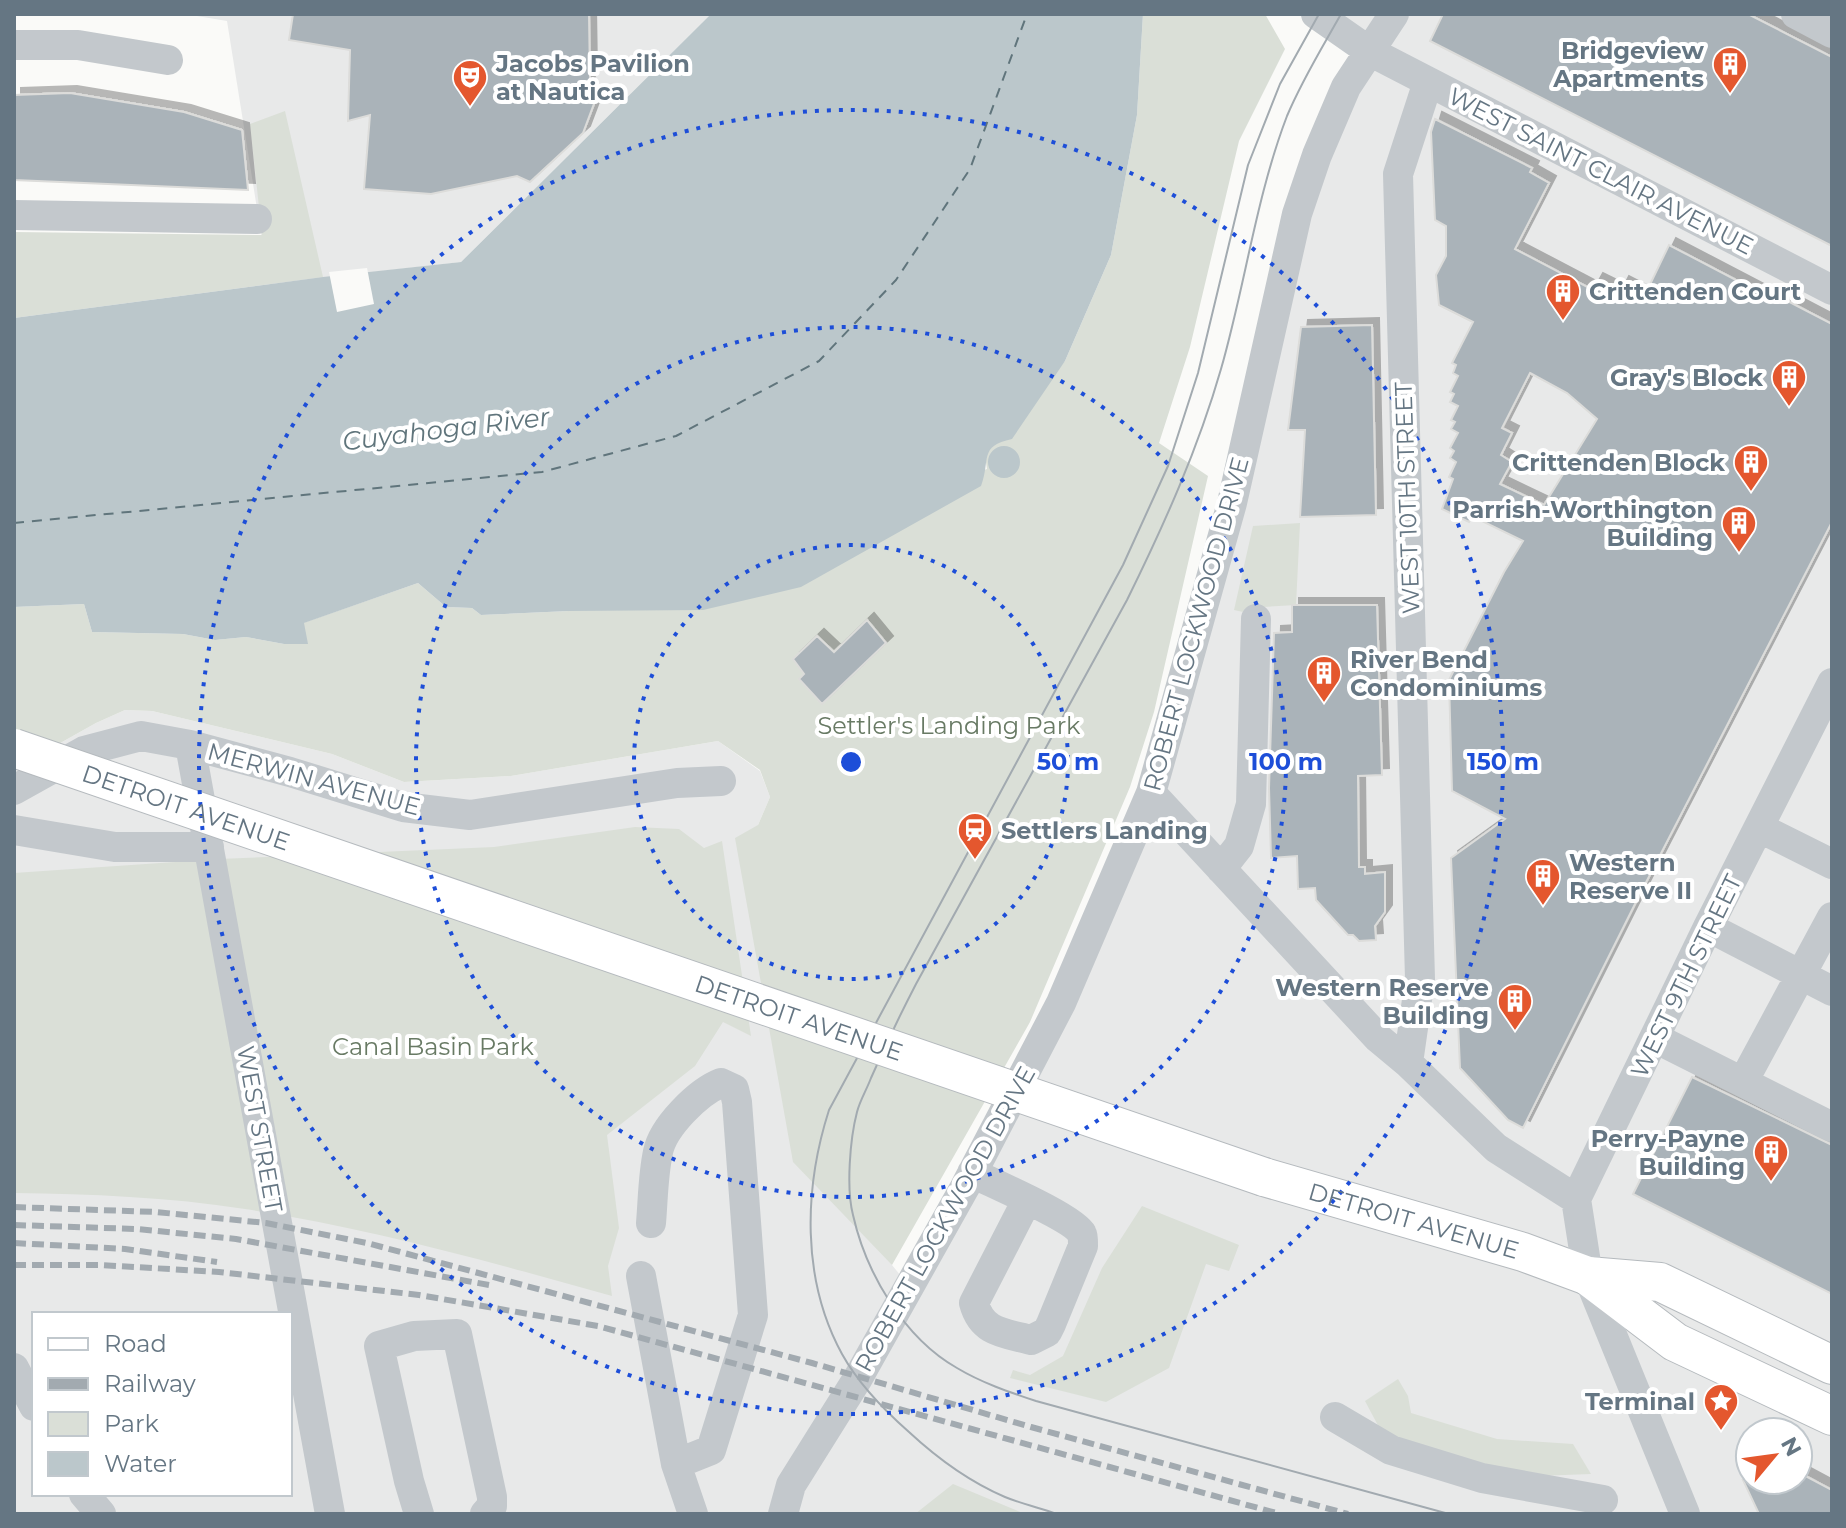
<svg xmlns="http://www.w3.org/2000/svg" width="1846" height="1528" viewBox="0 0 1846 1528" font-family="Montserrat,sans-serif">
  <defs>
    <filter id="shadow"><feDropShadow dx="7" dy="-7" stdDeviation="0" flood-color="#0004"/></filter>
  </defs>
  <rect width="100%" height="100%" fill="#fafaf8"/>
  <path fill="#e8e9e9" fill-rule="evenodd" d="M185 14H711L461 262 269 284 227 21Z
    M1316 14H1832V1514H14V769L96 723 125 710 152 711 332 754 404 782 511 776 718 741 760 771 770 797 758 825 892 1265 909 1286 1151 792 1297 214 1369 52ZM34 1314H290V1494H34ZM1750 1432H1798V1480H1750Z"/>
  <path fill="#dadfd7" d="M1143 14H1265L1285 49 1239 141 1190 347 1159 443 1208 476 1154 712 1130 787 1030 1022 892 1265 793 1162 735 838 758 825 770 797 760 770 718 741 511 776 404 782 332 754 152 711 125 710 96 723 14 769V607L84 604 92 632 183 634 215 640 246 637 284 644H307L303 623 418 583 446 607 472 608 481 615 569 611 987 469 985 456 988 450 1065 361 1111 255 1137 115Z
    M285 111 323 277 14 318V232L262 235 250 124Z
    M1300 523 1296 605 1246 608 1243 612 1234 610 1253 526Z
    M635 827 679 829 704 848 722 841 751 1036 723 1022 695 1066 607 1135 619 1228 608 1266 612 1296C491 1262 370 1228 245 1209 168 1197 91 1194 14 1193V873L219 859 494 847Z
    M1142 1206 1239 1245 1229 1271 1206 1264 1169 1368 1106 1402 1010 1378 1013 1370 1030 1375 1063 1356 1102 1268Z
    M1398 1379 1408 1396 1411 1413 1497 1439 1573 1444 1591 1474 1482 1478 1391 1450 1365 1401Z
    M953 1484 1025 1514H915Z"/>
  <path fill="#bbc7cb" d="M711 14H1143L1137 115 1111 255 1065 361 1012 439C978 446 991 460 981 486L801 587 703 610 569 611 481 615 472 608 446 607 418 583 304 623 308 644H284L246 637 215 640 183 634 92 632 84 604 14 607V318L323 277 461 262Z
    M988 462a16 16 0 1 1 32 0a16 16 0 1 1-32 0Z"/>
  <path fill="#fafaf8" d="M367 268 374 304 337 312 329 272Z"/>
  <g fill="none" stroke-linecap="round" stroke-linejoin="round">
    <path stroke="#60757c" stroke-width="2" stroke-dasharray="10 8" stroke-linecap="butt" d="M14 523 542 472 676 436 819 361 896 280 970 169 1027 14"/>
  </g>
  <path fill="#aab3b9" stroke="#dcdcda" stroke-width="2" fill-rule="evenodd" filter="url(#shadow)" d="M293 14H589L590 79 586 87 595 101 583 133 530 182 517 176 431 194 364 189 370 115 348 121 350 50 289 40Z
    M1443 14H1748L1832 57V246L1430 41Z
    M70 93 184 112 242 130 248 190 14 180V95Z
    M1435 119 1532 168 1530 172 1549 183 1515 249 1591 289 1596 280 1618 291 1622 283 1645 295 1669 245 1776 301 1778 296 1832 324V522L1639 896 1523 1128 1508 1120 1460 1068 1451 858 1505 819 1452 791 1449 680 1504 572 1523 541 1472 516 1469 522 1442 509 1453 479 1449 477 1456 462 1450 458 1454 451 1450 448 1458 433 1451 429 1455 422 1451 420 1458 406 1450 402 1454 394 1450 392 1458 376 1453 373 1456 365 1452 363 1473 322 1439 305 1436 275 1446 256V226L1435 220 1431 132ZM1530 373 1567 393 1597 419 1544 505 1500 484 1512 462 1501 455 1512 433 1502 428Z
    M1372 325 1376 515 1300 517 1305 430H1288L1301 327Z
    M1292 605H1377L1382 775 1358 776 1359 867H1365V874L1385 872V912L1375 926 1376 940 1359 941 1353 935H1348L1316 900 1315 888 1298 889 1297 856 1271 858 1269 788 1274 633 1292 632Z
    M867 620 886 643 822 704 799 679 804 674 793 659 817 636 834 652Z
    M1692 1077 1832 1145V1294L1633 1194Z
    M1798 1472 1832 1490V1514H1759L1743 1480H1798Z"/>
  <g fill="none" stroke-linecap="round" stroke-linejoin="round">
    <g stroke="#b5babe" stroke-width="40">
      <g id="major">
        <path id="s1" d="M1264 1177 1523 1252 1588 1276 1660 1282 1832 1365"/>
        <path d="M1588 1276 1675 1342 1832 1416"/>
      </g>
    </g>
    <path stroke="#c3c8cc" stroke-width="30" d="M1316 14 1369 51 1832 290
      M1796 14 1832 33
      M14 45H78L168 60
      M14 215 257 219
      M190 745 330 1514
      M14 790 84 751 141 736 190 745 290 772 403 807 470 815 677 783 721 781
      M1151 793 1378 1038 1408 1063 1496 1148 1576 1199
      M1760 828 1832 864
      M14 830 115 847H209
      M1221 869 1239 846 1251 804 1256 619
      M1708 927 1832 991
      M1655 1038 1832 1127
      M1408 1063 1420 979 1398 174 1428 82
      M1743 1082 1832 917
      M972 1173C992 1183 1074 1218 1082 1234 1083 1235 1083 1244 1083 1246L1051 1324 1047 1332 1031 1340C1004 1333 982 1333 974 1303L1027 1200
      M651 1223C653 1200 653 1175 658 1152 663 1127 698 1092 721 1083L734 1089 737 1102 753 1315 711 1450 676 1464
      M641 1276 676 1464 693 1514
      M14 1368 34 1406
      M1335 1417 1391 1450 1482 1478 1603 1500
      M84 1494 101 1514
      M419 1514 409 1481 379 1346 414 1336 457 1334 492 1497V1506L485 1514
      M783 1514 791 1485 858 1378 965 1187 1061 1003 1151 793 1232 503 1297 214 1317 155 1346 87 1394 14
      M1685 1514 1588 1276 1576 1199 1708 927 1832 683"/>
    <use href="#major" stroke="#fff" stroke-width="38"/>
    <path stroke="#a2aab0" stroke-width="2" d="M1341 14C1322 48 1302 80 1287 116 1256 197 1245 286 1221 369 1198 449 1164 525 1127 600L916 984C900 1015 885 1046 871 1078 867 1089 860 1100 857 1112 850 1139 846 1188 853 1215 866 1273 904 1338 957 1368 982 1383 1009 1392 1036 1401L1449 1514
      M1057 1514C1040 1508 1022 1504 1005 1497 970 1482 937 1458 909 1432 884 1410 858 1383 842 1354 801 1279 804 1188 829 1110L1123 565 1168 466 1198 373 1248 165 1280 84 1319 14"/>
    <path stroke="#a2aab0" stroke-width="6" stroke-dasharray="12 6" stroke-linecap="butt" d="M14 1207 156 1212 266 1223 367 1243 812 1363 1031 1427 1348 1514
      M14 1225 137 1229 236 1239 489 1285
      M14 1243 125 1249 217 1262
      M14 1265H101L219 1272 419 1295 598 1326 1280 1514"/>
    <g stroke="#b5babe" stroke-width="40" stroke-linecap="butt">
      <g id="major-bridge">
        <path id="s2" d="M14 748 1264 1177"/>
      </g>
    </g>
    <use href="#major-bridge" stroke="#fff" stroke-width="38"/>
  </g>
  <g fill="none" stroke="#1d4ed8" stroke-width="4" stroke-dasharray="4 8">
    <circle cx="851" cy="762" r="217"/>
    <circle cx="851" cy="762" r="435"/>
    <circle cx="851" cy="762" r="652"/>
  </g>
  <defs>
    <g id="building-pin" transform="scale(1.8)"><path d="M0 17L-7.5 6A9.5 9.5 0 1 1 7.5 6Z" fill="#e4572e" stroke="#fff"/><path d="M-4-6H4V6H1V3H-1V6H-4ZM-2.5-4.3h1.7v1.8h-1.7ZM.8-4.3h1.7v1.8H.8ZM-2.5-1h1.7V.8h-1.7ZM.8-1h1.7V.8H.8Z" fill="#fff"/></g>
    <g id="theatre-pin" transform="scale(1.8)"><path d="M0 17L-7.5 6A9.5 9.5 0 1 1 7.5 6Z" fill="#e4572e" stroke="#fff"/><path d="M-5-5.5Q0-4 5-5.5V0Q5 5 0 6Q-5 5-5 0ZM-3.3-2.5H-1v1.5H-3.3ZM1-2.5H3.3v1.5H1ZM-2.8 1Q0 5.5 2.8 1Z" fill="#fff"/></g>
    <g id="station-pin" transform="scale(1.8)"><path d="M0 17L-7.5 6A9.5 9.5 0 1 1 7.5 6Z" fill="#e4572e" stroke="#fff"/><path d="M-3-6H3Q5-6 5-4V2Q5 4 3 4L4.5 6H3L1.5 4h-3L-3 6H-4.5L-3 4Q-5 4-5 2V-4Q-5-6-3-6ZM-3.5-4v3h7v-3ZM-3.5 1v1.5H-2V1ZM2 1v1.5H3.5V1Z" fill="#fff"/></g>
    <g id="sight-pin" transform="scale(1.8)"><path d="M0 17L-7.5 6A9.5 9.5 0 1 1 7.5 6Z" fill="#e4572e" stroke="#fff"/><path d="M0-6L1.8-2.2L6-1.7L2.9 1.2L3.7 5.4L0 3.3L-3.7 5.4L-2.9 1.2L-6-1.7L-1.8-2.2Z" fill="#fff"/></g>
  </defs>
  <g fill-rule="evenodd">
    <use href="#building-pin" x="1730" y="64"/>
    <use href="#theatre-pin" x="470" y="77"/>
    <use href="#building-pin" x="1563" y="291"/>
    <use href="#building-pin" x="1789" y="377"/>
    <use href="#building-pin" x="1751" y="462"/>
    <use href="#building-pin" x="1739" y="523"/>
    <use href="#building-pin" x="1324" y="673"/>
    <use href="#station-pin" x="975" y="830"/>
    <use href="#building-pin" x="1543" y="876"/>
    <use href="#building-pin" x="1515" y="1001"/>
    <use href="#building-pin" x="1771" y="1152"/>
    <use href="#sight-pin" x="1721" y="1401"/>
  </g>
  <g text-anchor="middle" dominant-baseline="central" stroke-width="8" stroke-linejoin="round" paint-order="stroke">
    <g font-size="24" font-weight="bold" fill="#657683" stroke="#fff" text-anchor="end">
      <text x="1704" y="50">Bridgeview<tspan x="1704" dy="28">Apartments</tspan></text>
      <text x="496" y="63" text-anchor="start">Jacobs Pavilion<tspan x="496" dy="28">at Nautica</tspan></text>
      <text x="1589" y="291" text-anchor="start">Crittenden Court</text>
      <text x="1763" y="377">Gray's Block</text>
      <text x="1725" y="462">Crittenden Block</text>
      <text x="1713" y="509">Parrish-Worthington<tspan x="1713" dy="28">Building</tspan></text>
      <text x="1350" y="659" text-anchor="start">River Bend<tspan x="1350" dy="28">Condominiums</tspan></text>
      <text x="1001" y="830" text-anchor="start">Settlers Landing</text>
      <text x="1569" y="862" text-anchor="start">Western<tspan x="1569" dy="28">Reserve II</tspan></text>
      <text x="1489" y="987">Western Reserve<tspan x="1489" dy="28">Building</tspan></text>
      <text x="1745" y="1138">Perry-Payne<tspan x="1745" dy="28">Building</tspan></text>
      <text x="1695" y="1401">Terminal</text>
    </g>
    <g font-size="24" fill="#657683" stroke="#fff">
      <text transform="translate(1601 171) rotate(27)">WEST SAINT CLAIR AVENUE</text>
      <text transform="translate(1407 498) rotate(-92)">WEST 10TH STREET</text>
      <text transform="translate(1196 624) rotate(-75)">ROBERT LOCKWOOD DRIVE</text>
      <text transform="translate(314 779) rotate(15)">MERWIN AVENUE</text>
      <text stroke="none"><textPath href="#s2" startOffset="182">DETROIT AVENUE</textPath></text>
      <text transform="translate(1686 976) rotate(-64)">WEST 9TH STREET</text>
      <text stroke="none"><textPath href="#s2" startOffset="830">DETROIT AVENUE</textPath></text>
      <text transform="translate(260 1129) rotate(80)">WEST STREET</text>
      <text transform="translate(945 1219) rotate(-61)">ROBERT LOCKWOOD DRIVE</text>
      <text stroke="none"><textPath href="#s1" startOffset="156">DETROIT AVENUE</textPath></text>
    </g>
    <g font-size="24" fill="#687a64" stroke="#fff">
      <text x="949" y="725">Settler's Landing Park</text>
      <text x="433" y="1046">Canal Basin Park</text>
    </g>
    <g font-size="26" font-style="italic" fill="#60757c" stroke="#fff">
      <text transform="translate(446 429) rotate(-7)">Cuyahoga River</text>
    </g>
  </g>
  <circle cx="851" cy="762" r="12" fill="#1d4ed8" stroke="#fff" stroke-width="4"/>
  <g font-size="24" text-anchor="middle" font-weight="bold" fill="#1d4ed8" stroke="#fff" stroke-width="8" stroke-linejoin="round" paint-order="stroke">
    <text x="1068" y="770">50 m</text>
    <text x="1286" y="770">100 m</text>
    <text x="1503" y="770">150 m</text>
  </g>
  <rect width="1846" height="1528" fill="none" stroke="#657683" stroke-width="32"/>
  <rect x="32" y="1312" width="260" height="184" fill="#ffffff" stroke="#c1c8cd" stroke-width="2"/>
  <rect x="48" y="1338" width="40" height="12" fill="#ffffff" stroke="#c1c8cd" stroke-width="2"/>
  <text x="104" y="1352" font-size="24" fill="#657683">Road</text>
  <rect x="48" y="1378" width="40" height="12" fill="#a2aab0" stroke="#c1c8cd" stroke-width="2"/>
  <text x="104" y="1392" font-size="24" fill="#657683">Railway</text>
  <rect x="48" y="1412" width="40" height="24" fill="#dadfd7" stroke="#c1c8cd" stroke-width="2"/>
  <text x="104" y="1432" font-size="24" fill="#657683">Park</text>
  <rect x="48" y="1452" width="40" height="24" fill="#bbc7cb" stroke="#c1c8cd" stroke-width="2"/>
  <text x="104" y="1472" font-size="24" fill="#657683">Water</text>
  <g transform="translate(1774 1456) rotate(61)"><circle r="38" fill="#ffffff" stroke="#c1c8cd" stroke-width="2"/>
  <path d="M0-6L14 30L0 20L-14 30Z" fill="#e4572e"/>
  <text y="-12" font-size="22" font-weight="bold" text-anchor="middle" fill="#657683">N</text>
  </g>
</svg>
